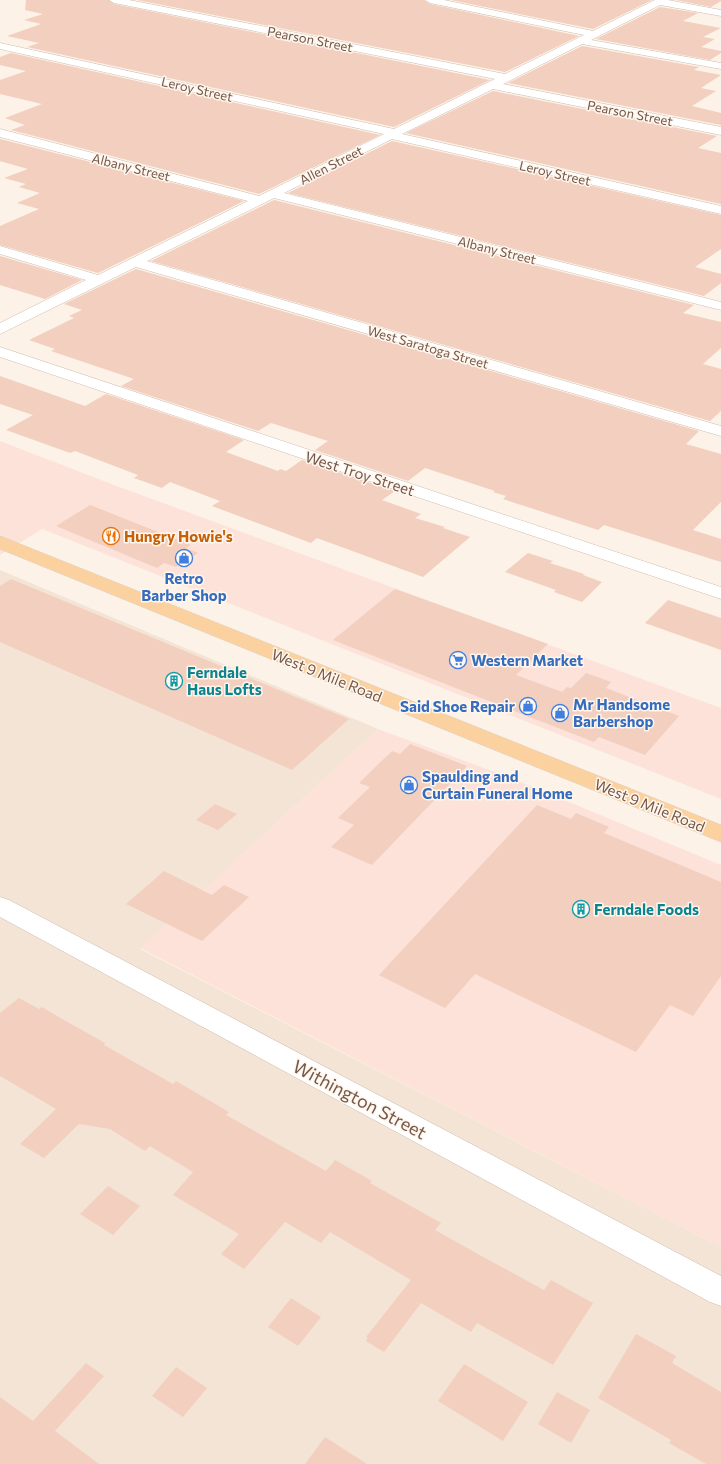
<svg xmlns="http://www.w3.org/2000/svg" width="721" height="1464" viewBox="0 0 721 1464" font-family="Commissioner,sans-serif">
  <rect width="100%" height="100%" fill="#fcf2e7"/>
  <path fill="#f4e4d5" d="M0 570 378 729 140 949 721 1247V1464H0Z"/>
  <path fill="#fde2da" d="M0 441 114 485 721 708V799L42 529 0 555Z
    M378 729 511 778 721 865V1247L140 948Z"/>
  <path fill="#f2cfbe" d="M26 0H108L114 4 490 80 394 127 27 47 39 43 7 36 41 24 24 20 43 14 25 10Z
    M137 0H424L430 4 579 36 505 72Z
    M451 0H652L593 29Z
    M676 0H721V1L711 7Z
    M660 7 698 13 683 21 721 28 703 37 715 39 701 47 721 51V53L710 60 596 39Z
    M582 46 699 67 694 70 721 75 701 88 716 91 692 106 721 113V125L508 83Z
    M11 53 380 135 259 194 11 130 25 125 5 118 42 104 0 94V80L26 71 0 65V57Z
    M493 91 717 136 698 148 721 153V204L406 133Z
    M0 139 244 201 98 273 0 245V226L39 209 17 203 40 193 19 187 26 184 4 178 28 169 0 161Z
    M392 141 721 215V249L695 267 721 274V283L704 296 288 193Z
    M274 200 694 305 683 313 721 322V348L703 364 721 369V411L710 421 151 261Z
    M0 256 82 280 45 299 0 285Z
    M136 269 699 431 686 444 721 454V502L693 530 721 539V562L604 525 598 530 503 499 506 496 493 492 495 491 425 468 408 481 315 450 328 441 271 423 258 431 121 386 134 379 51 351 55 349 29 340 74 318 69 316 82 310 64 304Z
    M0 376 85 406 106 394 244 440 226 452 278 471 280 469 286 471 302 460 395 491 382 500 421 514 415 518 445 527 443 528 470 537 423 577 317 538 311 543 212 506 220 501 170 482 162 488 134 478 138 475 75 451 70 453 6 430 33 415 0 404Z
    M90 505 191 545 186 548 198 553 176 567 164 563 157 568 56 526Z
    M528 553 553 561 550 563 584 574 583 575 602 582 582 602 554 592 556 590 505 572Z
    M11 579 349 719 292 770 0 642V586Z
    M395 589 548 644 516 675 562 692 567 687 571 688 586 673 611 682 606 688 679 716 645 755 599 737 594 742 333 640Z
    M668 600 721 618V650L645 623Z
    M410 744 467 766 372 865 331 847 354 825 338 818 370 787 359 783 392 751 400 754Z
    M215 804 237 814 218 830 196 820Z
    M537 805 571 819 576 813 609 827 604 833 721 882V976L693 1016 670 1005 636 1052 475 974 445 1008 379 975Z
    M164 871 212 895 224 885 249 897 202 941 126 904Z
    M19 998 39 1009 42 1007 64 1020 105 1043 104 1045 173 1084 176 1081 229 1112 226 1115 326 1171 335 1160 372 1181 370 1183 441 1223 435 1230 485 1258 544 1290 551 1280 593 1303 553 1365 477 1323 471 1332 421 1303 384 1352 366 1341 368 1338 366 1337 411 1280 330 1232 321 1243 285 1222 244 1269 221 1254 239 1234 173 1195 193 1172 150 1146 145 1151 110 1129 79 1124 44 1158 20 1144 56 1109 0 1076V1013Z
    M108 1186 140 1206 113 1235 80 1214Z
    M291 1298 321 1317 298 1346 268 1327Z
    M636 1334 676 1356 672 1363 721 1392V1464H706L669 1443 671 1440 598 1398Z
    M86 1363 104 1376 55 1431 99 1464H0V1397L33 1421Z
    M464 1364 528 1402 503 1441 438 1401Z
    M176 1367 207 1388 183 1417 152 1396Z
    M557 1392 590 1410 571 1443 538 1424Z
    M325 1437 367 1464H305Z"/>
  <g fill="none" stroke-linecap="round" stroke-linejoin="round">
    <g stroke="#d0bbaf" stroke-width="1">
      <path id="minor" d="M109 0H129L505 74 584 35 430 3 425 0H444L593 31 655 0H668L721 10V16L660 5 591 40 721 63V69L582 44 503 84 721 127V135L493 89 402 134 721 206V214L392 139 284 193 721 302V310L274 198 147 261 721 426V436L136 267 0 334V323L86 280 0 254V246L98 275 248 201 0 137V129L259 196 384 134 0 49V43L394 129 495 79 114 3Z
        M0 347 721 587V599L0 357Z
        M0 897 9 900 721 1276V1306L710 1302 0 917Z"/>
    </g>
    <g stroke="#d9d0cd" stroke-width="1">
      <path id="major" d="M0 536 721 825V842L0 549Z"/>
    </g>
    <use href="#minor" fill="#fff" fill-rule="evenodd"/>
    <use href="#major" fill="#fbd29f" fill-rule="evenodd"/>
  </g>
  <defs>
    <g id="restaurant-ring" transform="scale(0.9)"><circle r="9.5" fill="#fff7ed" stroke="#e8710a" stroke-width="1.5"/><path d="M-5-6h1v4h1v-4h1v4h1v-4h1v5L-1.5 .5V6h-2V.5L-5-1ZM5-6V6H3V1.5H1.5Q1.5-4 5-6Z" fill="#e8710a"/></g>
    <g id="shop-ring" transform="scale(0.9)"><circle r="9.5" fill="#fff7ed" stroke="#3f7fe0" stroke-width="1.5"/><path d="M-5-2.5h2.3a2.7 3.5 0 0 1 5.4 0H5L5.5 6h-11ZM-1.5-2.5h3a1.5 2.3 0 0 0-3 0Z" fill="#3f7fe0"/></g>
    <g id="supermarket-ring" transform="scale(0.9)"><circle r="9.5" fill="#fff7ed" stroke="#3f7fe0" stroke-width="1.5"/><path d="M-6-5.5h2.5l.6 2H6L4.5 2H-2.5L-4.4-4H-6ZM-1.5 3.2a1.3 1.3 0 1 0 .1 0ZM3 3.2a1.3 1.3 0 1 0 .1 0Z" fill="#3f7fe0"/></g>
    <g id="building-ring" transform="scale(0.9)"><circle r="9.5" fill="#fff7ed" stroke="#0f9aa8" stroke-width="1.5"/><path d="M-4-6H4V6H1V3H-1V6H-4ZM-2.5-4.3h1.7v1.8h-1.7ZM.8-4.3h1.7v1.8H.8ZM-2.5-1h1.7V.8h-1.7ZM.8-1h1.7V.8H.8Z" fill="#0f9aa8"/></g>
  </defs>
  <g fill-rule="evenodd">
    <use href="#restaurant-ring" x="111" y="536"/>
    <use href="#shop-ring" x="184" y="558"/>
    <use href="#supermarket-ring" x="458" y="660"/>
    <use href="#building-ring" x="174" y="681"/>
    <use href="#shop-ring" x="528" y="706"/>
    <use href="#shop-ring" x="560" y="713"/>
    <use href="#shop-ring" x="409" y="785"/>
    <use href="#building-ring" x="581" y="909"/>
  </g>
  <g text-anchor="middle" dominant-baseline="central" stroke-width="3" stroke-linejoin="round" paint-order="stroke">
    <g font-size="13" fill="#76574b" stroke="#fff7ed">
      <text transform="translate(310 39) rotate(11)">Pearson Street</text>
      <text transform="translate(197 89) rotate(13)">Leroy Street</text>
      <text transform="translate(630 113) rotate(11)">Pearson Street</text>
      <text transform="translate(331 165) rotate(-27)">Allen Street</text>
      <text transform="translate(131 167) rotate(14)">Albany Street</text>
      <text transform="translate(555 173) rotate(13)">Leroy Street</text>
      <text transform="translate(497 250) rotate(14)">Albany Street</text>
      <text transform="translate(428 347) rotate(16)">West Saratoga Street</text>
    </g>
    <g font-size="15" fill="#76574b" stroke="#fff7ed">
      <text transform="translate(360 473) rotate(18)">West Troy Street</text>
      <text transform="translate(327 675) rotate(22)">West 9 Mile Road</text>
      <text transform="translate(650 805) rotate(22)">West 9 Mile Road</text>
    </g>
    <g font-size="15" font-weight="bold" fill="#c56008" stroke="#fff7ed" text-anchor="start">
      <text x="124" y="536">Hungry Howie's</text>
    </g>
    <g font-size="15" font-weight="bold" fill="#366cbe" stroke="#fff7ed" text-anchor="start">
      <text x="184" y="578" text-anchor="middle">Retro<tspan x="184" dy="17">Barber Shop</tspan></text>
      <text x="471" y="660">Western Market</text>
      <text x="573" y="704">Mr Handsome<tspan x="573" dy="17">Barbershop</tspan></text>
      <text x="515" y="706" text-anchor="end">Said Shoe Repair</text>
      <text x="422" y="776">Spaulding and<tspan x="422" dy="17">Curtain Funeral Home</tspan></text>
    </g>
    <g font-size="15" font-weight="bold" fill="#0d838f" stroke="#fff7ed" text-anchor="start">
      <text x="187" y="672">Ferndale<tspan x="187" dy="17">Haus Lofts</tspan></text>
      <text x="594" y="909">Ferndale Foods</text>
    </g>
    <g font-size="18" fill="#76574b" stroke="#fff7ed">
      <text transform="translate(360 1099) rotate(28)">Withington Street</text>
    </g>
  </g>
</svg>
